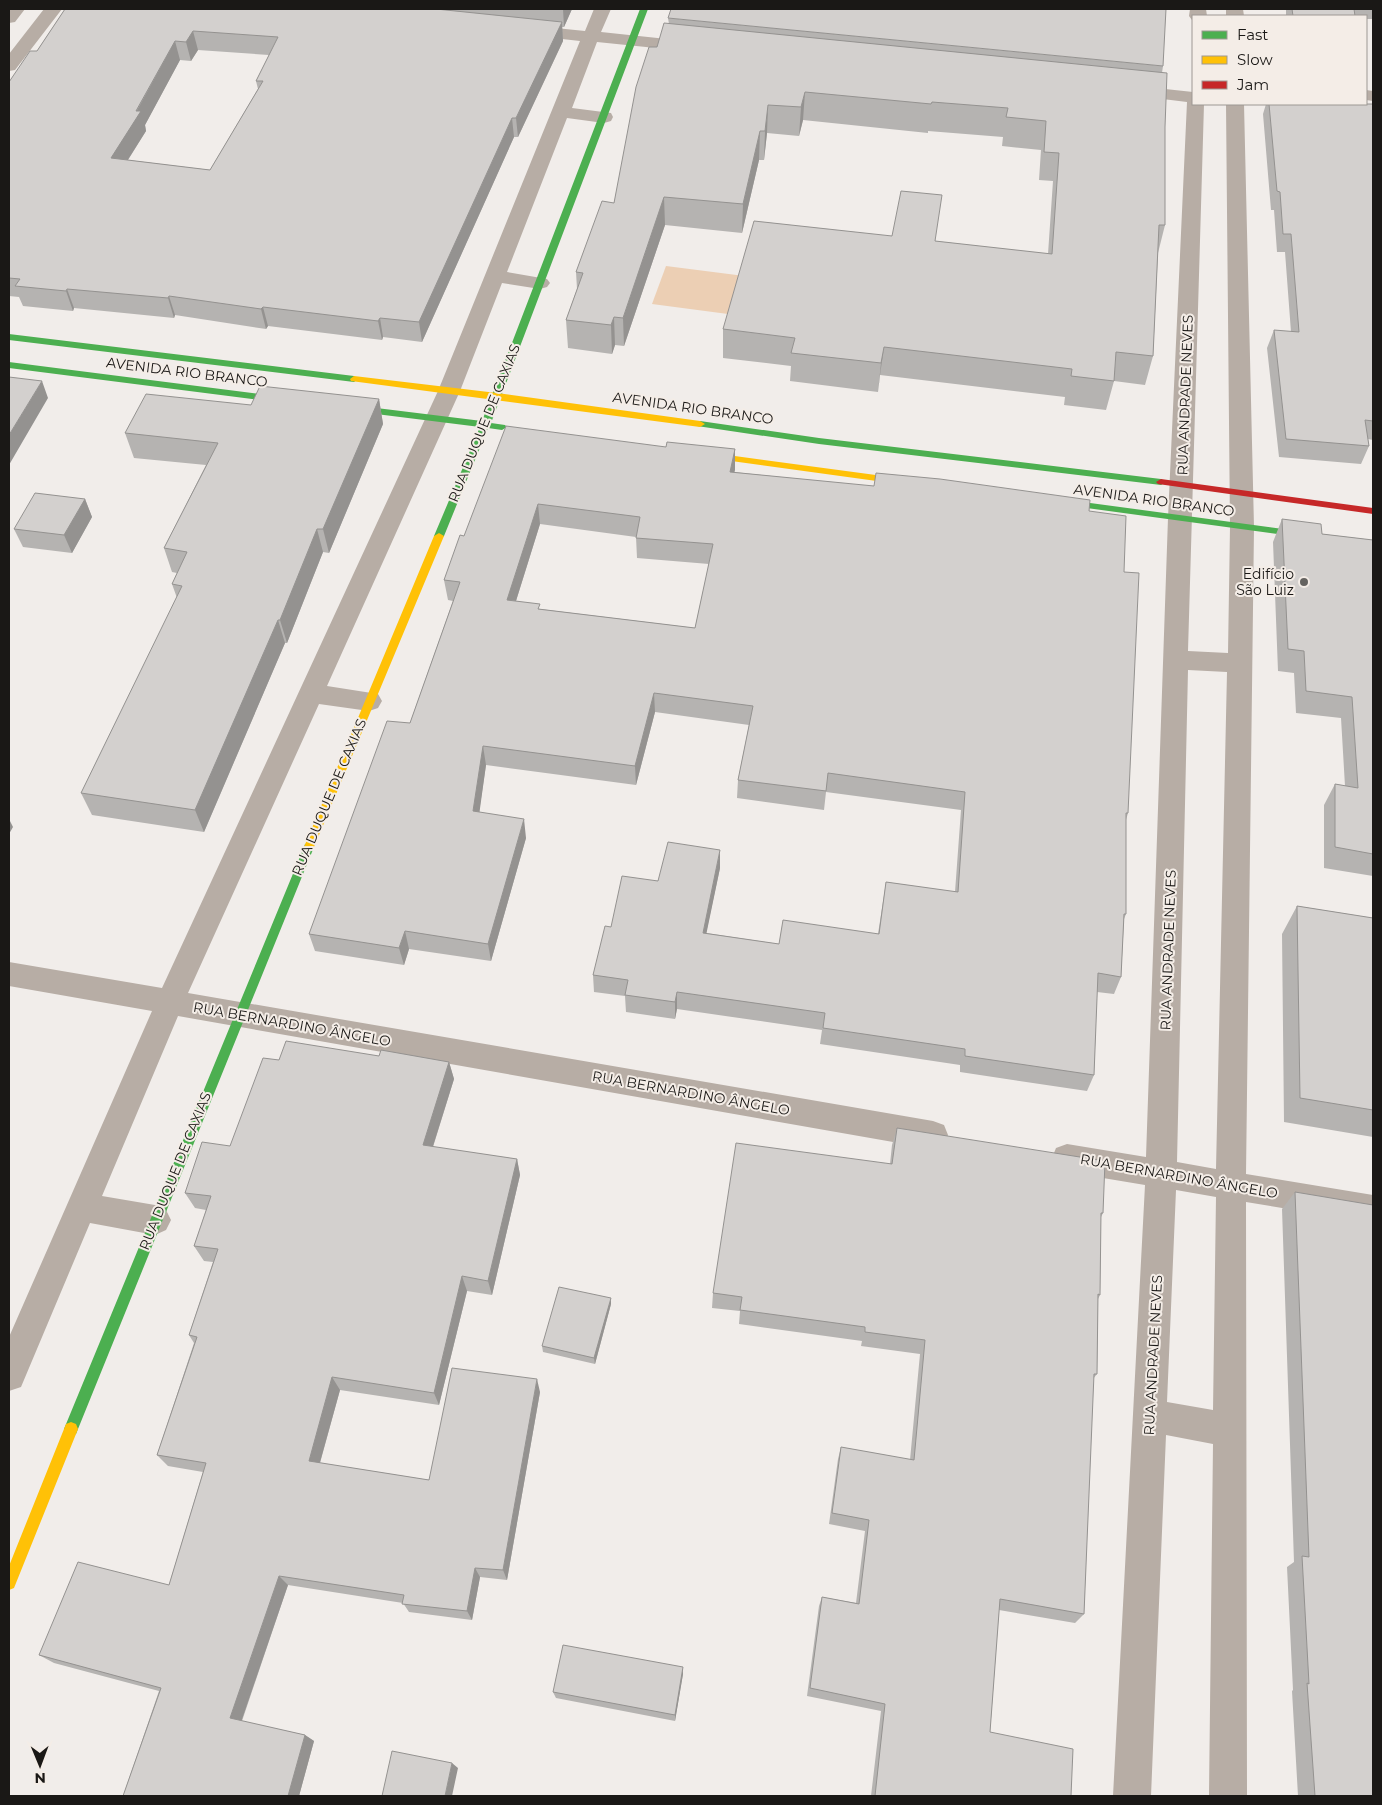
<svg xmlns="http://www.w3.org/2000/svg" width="1382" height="1805" viewBox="0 0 1382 1805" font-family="Montserrat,sans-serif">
  <rect width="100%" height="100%" fill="#f1edea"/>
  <path fill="#eccfb4" d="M666 266 807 284 796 323 652 304Z"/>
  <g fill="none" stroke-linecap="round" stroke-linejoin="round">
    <path fill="#b7ada5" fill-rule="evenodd" d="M9 9H25L15 22 9 23Z
      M44 9H62L15 70 9 71V54Z
      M594 9H611L601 32 695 42 701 43 704 47 701 51 695 52 597 42 572 108 611 113 613 117 611 121 604 123 567 118 507 272 547 279 550 283 547 287 540 289 502 283 460 391 327 686 378 694 382 701 378 708 369 711 319 704 188 993 933 1121 944 1125 948 1135 944 1145 933 1149 178 1016 102 1196 155 1205 166 1210 171 1220 166 1230 155 1235 90 1223 21 1387 9 1391V1337L152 1011 9 986V962L162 988 438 391 580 41 526 35 520 34 517 30 520 26 526 25 585 31Z
      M1190 9H1206L1207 16H1193L1192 20 1189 16Z
      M1226 9H1243L1244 16H1226Z
      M1128 85 1193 92V104H1204L1188 651 1228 653 1230 527 1226 104H1244L1254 527 1246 1174 1373 1195V1223L1246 1202 1247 1796H1209L1213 1444 1166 1435 1151 1796H1113L1145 1185 1067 1172 1056 1168 1052 1158 1056 1148 1067 1144 1146 1157 1168 518 1187 102 1122 94 1119 90 1122 86ZM1188 670 1227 672 1216 1169 1177 1162ZM1176 1190 1216 1197 1213 1410 1167 1402Z
      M1366 90 1373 91V101L1366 100Z"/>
    <path fill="#4caf50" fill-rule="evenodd" d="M640 9H648L491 423 505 425 507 427 502 430 488 428 444 536 442 538H436L434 536 480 427 344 410 340 407 344 404 482 421Z
      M9 334 354 376 358 379 354 382 9 340Z
      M9 362 291 398 295 401 291 404 9 368Z
      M700 421 819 438 1161 479 1166 482 1161 485 819 444 697 426V422Z
      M1053 498 1373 541V547L1050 503V499Z
      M309 843 313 844 314 847 78 1429 76 1434 71 1436 66 1434 64 1429 304 847 305 844Z"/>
    <path fill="#ffc107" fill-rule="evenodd" d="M354 376 497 393 700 421 705 424 700 427 351 381 350 379Z
      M698 451 913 480 918 483 913 486 695 456V452Z
      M439 533 444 536 314 847 313 850H305L304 847 434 536Z
      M71 1422 76 1424 78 1429 14 1588 9 1590V1566L66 1424Z"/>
    <path fill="#c62828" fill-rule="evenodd" d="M1161 479 1373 508V514L1158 484 1156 482Z"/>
  </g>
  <path fill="#b5b3b1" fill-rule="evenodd" d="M65 9H572L564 27H562L563 41 518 137H514L422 342 383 337 382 340 268 326 266 329 175 315 174 318 74 308 73 311 23 306 19 297 9 296V82L37 51ZM198 50 269 55 256 81 258 89 210 170 128 160 146 131 145 125 180 60 191 61Z
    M1286 9H1373V19H1366V16H1286Z
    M668 18 1163 66 1162 73 1165 127V225L1158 253 1153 356 1145 385 1114 381 1106 410 1064 405 1065 397 880 375 878 392 790 381 791 366 723 358V329L935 241 1048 254 1053 181 1039 180 1041 150 1002 146 1003 137 928 131V133L803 120 799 136 767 133 764 160H759L742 233 665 225 624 346 615 345 612 354 568 348 566 320 577 289 576 272 614 203 657 47 669 24Z
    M1266 104H1373V440L1368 439 1369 446 1361 464 1279 457 1267 348 1274 330 1291 332 1285 252H1277L1274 210H1271L1263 114Z
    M379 399 383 424 329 553 323 552 287 643H285L204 832 92 815 81 793 177 598 172 584 177 573 172 572 164 548 206 465 134 458 125 433 251 405Z
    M666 447 735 449 734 472 1089 511 1124 572 1128 813 1126 820V914L1124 919 1121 977 1114 994 1097 992 1094 1075 1087 1091 960 1072V1065L820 1044 822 1030 677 1009 675 1019 626 1012 625 996 594 992 593 975 611 927 658 881 720 868 706 933 779 944 878 934 886 882 955 892 961 810 826 792 824 810 737 798 738 780 749 725 655 712 636 785 486 765 479 812 526 838 491 961 409 949 404 965 315 951 309 934 410 723 453 601 448 600 444 580 464 536ZM540 524 636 537 637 558 709 564 695 628 540 609 516 601Z
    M85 499 92 517 72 553 23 547 14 529Z
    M1282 519 1322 534 1373 540V876L1324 868V805L1335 784 1345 786 1341 718 1296 713 1294 673 1278 671 1273 542Z
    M1297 906 1373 918V1137L1284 1122 1282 934Z
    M379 1056 449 1062 454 1079 433 1147 517 1159 520 1175 492 1295 467 1291 439 1405 340 1390 320 1463 429 1480 540 1392 507 1580 480 1577 472 1620 409 1612 403 1603 288 1585 242 1721 305 1735 314 1741 299 1796H123L159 1691 54 1663 39 1655 169 1585 203 1472 168 1466 157 1455 194 1343 189 1335 213 1262 204 1261 194 1246 206 1210 195 1208 185 1193 230 1146 279 1060Z
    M897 1128 1103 1213 1101 1217 1100 1295 1098 1299 1097 1374 1093 1379 1084 1614 1075 1623 999 1610 990 1732 1071 1796H871L881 1711 807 1696 819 1606 822 1597 856 1603 865 1531 829 1524 838 1459 841 1447 910 1460 920 1354 861 1346 862 1341 739 1324 740 1311 712 1308 713 1293 890 1164 892 1145Z
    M1295 1192 1373 1796H1298L1292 1691 1293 1690 1287 1567 1294 1562 1282 1209Z
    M611 1304 595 1364 543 1352 542 1346Z
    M683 1674 675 1721 556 1698 553 1692Z"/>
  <path fill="#949290" d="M563 9H572L564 27Z
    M562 22 563 41 518 137 516 118Z
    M193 31 198 50 191 61 186 42Z
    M175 41 180 60 145 125 146 131 117 177 111 158Z
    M805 92 803 120 799 136 801 107Z
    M768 105 767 133 764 160 765 131Z
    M512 118 514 137 422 342 419 322Z
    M760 131 759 160 742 233 743 204Z
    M664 197 665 225 624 346 623 318Z
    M67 289 74 308 73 311 66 291Z
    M169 296 175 315 174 318 168 298Z
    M263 307 268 326 266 329 261 309Z
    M614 317 615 345 612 354 611 325Z
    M380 318 383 337 382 340 378 321Z
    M884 347 880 375 878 392 881 363Z
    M42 381 48 398 9 465V435Z
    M379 399 383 424 329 553 323 529Z
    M735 449V470L730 492V472Z
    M85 499 92 517 72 553 64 535Z
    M538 504 540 524 510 620 507 600Z
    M317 529 323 552 287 643 280 620Z
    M278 620 285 643 204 832 195 810Z
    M654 693 655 712 636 785 635 766Z
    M483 746 486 765 477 830 473 811Z
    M9 819 13 827 9 834Z
    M524 819 526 838 491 961 488 944Z
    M720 850V868L703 950V933Z
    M405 931 409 949 404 965 399 948Z
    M677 992V1009L675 1019V1002Z
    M449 1062 454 1079 428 1162 423 1145Z
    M517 1159 520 1175 492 1295 488 1281Z
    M462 1276 467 1291 439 1405 434 1393Z
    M611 1298V1304L595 1364 594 1358Z
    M332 1377 340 1390 317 1473 309 1461Z
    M537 1379 540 1392 507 1580 503 1570Z
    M475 1568 480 1577 472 1620 467 1611Z
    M279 1576 288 1585 240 1725 230 1718Z
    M683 1667V1674L675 1721V1715Z
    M305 1735 314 1741 299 1796H288Z
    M452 1763 458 1768 452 1796H445Z"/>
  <path fill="#d3d0ce" stroke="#949290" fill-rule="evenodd" d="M65 9H436L562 22 516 118H512L419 322 380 318 378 321 263 307 261 309 169 296 168 298 67 289 66 291 15 286 20 279 9 278V82L30 51H37ZM193 31 278 37 256 81H263L210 170 111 158 141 111H136L175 41 186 42Z
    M671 9H1166L1163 66 668 18Z
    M1292 9H1354L1355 16H1293Z
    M664 23 1167 73 1165 127V225H1159L1153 356 1116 352 1114 381 1071 376 1072 369 884 347 881 363 791 353 795 338 723 329 754 221 892 236 901 191 942 195 935 241 1052 254 1059 153 1044 152 1046 121 1006 117 1008 108 932 102 931 104 805 92 801 107 768 105 765 131H760L743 204 664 197 623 318 614 317 611 325 566 320 583 273 576 272 602 201 614 203 636 87 649 47H657Z
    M1269 104H1373V421L1365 420 1369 446 1286 439 1274 330 1299 332 1291 234H1283L1280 192 1277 191Z
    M9 377 42 381 9 435Z
    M260 386 379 399 323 529H317L280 620H278L195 810 81 793 182 586 172 584 187 552 164 548 218 443 125 433 146 394 251 405Z
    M506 426 666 447 667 442 735 449 730 472 874 486 876 473 940 479 1090 500 1089 511 1126 516 1124 572 1139 573 1128 813H1126V914H1124L1121 977 1098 973 1094 1075 965 1056V1049L823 1028 825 1013 677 992 675 1002 625 995 628 980 593 975 605 926 611 927 622 876 658 881 668 842 720 850 703 933 779 944 783 920 879 934 886 882 958 892 965 792 828 773 826 791 738 780 753 706 654 693 635 766 483 746 473 811 524 819 488 944 405 931 399 948 309 934 387 721 410 723 460 582 444 580 460 535 464 536ZM538 504 640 517 636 538 713 544 695 628 538 609 540 604 507 600Z
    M35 493 85 499 64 535 14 529Z
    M1282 519 1321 524 1322 534 1373 540V854L1335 847V784L1358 788 1352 697 1306 691 1304 651 1288 649Z
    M1297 906 1373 918V1110L1300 1098Z
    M286 1041 379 1056 381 1050 449 1062 423 1145 517 1159 488 1281 462 1276 434 1393 332 1377 309 1461 429 1480 452 1368 537 1379 503 1570 475 1568 467 1611 402 1604 404 1595 279 1576 230 1718 305 1735 288 1796H123L161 1688 39 1655 78 1562 169 1585 206 1463 157 1455 197 1337 189 1335 218 1249 194 1246 211 1196 185 1193 202 1142 230 1146 263 1058 279 1060Z
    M897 1128 1105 1161 1103 1213H1101L1100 1295 1098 1294 1097 1374H1094L1084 1614 1000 1599 990 1732 1073 1749 1071 1796H875L885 1704 810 1688 822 1597 859 1604 869 1520 832 1513 841 1447 914 1460 925 1340 865 1332V1327L740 1310 742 1297 713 1293 736 1143 892 1164Z
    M1295 1192 1373 1205V1796H1315L1307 1683 1309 1684 1302 1556 1309 1557Z
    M559 1287 611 1298 594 1358 542 1346Z
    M563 1645 683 1667 675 1715 553 1692Z
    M392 1751 452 1763 445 1796H382Z"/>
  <circle fill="#656360" stroke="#f4ede7" stroke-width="2" cx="1304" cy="582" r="5"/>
  <g text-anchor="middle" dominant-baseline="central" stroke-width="4" stroke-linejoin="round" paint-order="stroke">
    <g font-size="14" fill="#1a1816" stroke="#f4ede7">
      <text transform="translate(187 372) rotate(7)">AVENIDA RIO BRANCO</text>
      <text transform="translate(1185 395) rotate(-88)">RUA ANDRADE NEVES</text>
      <text transform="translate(693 408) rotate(8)">AVENIDA RIO BRANCO</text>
      <text transform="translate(484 423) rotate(-68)">RUA DUQUE DE CAXIAS</text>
      <text transform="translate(1154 500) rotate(8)">AVENIDA RIO BRANCO</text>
      <text transform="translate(329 797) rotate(-67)">RUA DUQUE DE CAXIAS</text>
      <text transform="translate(1168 950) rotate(-88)">RUA ANDRADE NEVES</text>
      <text transform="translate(292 1024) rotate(10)">RUA BERNARDINO ÂNGELO</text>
      <text transform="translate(691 1093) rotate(10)">RUA BERNARDINO ÂNGELO</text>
      <text transform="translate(175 1171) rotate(-68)">RUA DUQUE DE CAXIAS</text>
      <text transform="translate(1179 1176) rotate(10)">RUA BERNARDINO ÂNGELO</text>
      <text transform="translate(1153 1355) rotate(-87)">RUA ANDRADE NEVES</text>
    </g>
    <g font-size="14" fill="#1a1816" stroke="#f4ede7" text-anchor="end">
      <text x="1294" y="574">Edifício<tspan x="1294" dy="16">São Luiz</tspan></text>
    </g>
  </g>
  <rect width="1382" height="1805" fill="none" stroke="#1a1816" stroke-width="20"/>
  <rect x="1192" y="15" width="175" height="90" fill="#f4ede7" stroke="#9d9893"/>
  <rect x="1202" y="31" width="25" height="8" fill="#4caf50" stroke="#9d9893"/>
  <text x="1237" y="40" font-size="15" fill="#1a1816">Fast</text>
  <rect x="1202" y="56" width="25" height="8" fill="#ffc107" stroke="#9d9893"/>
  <text x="1237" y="65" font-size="15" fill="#1a1816">Slow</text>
  <rect x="1202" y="81" width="25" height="8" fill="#c62828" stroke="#9d9893"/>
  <text x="1237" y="90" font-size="15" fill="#1a1816">Jam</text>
  <g transform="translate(40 1765) rotate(179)" stroke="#f4ede7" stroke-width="4" paint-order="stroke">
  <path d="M0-4L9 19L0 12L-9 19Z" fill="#1a1816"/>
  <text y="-8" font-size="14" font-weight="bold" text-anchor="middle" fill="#1a1816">N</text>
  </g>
</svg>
